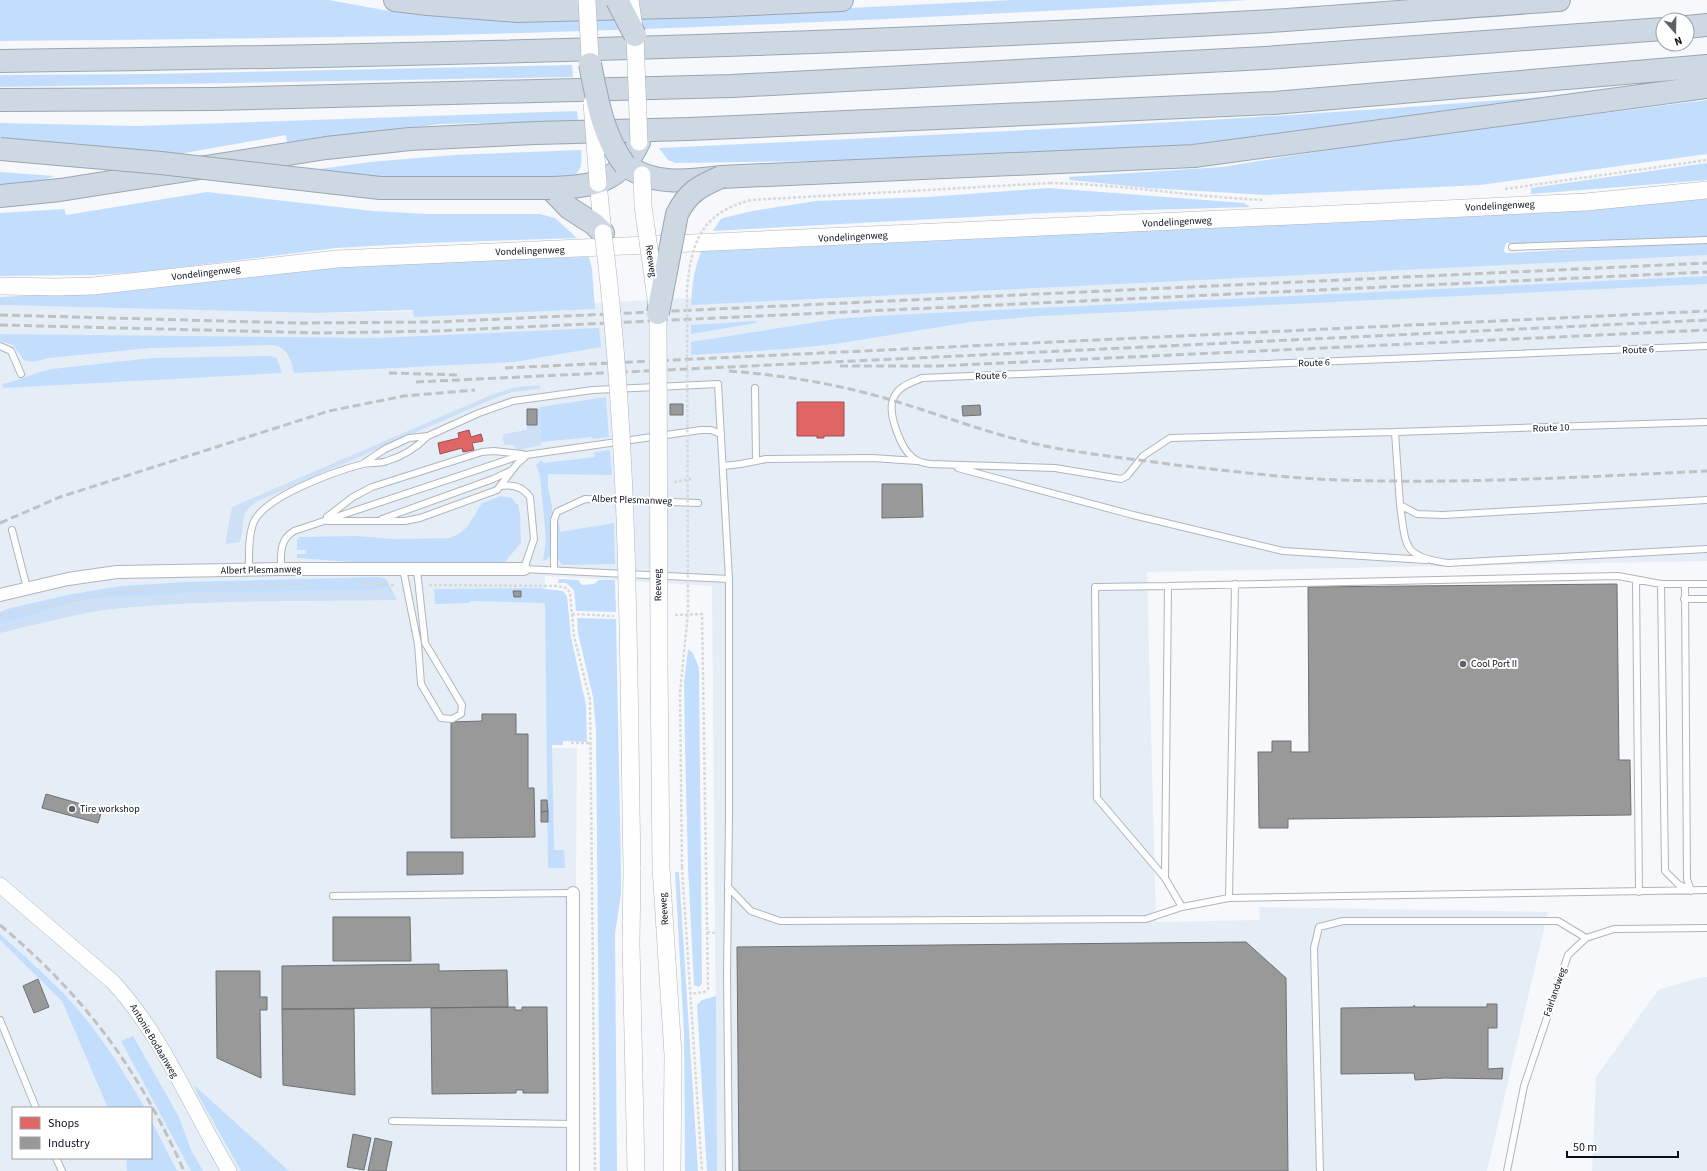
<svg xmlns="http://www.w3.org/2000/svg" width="1707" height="1171" viewBox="0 0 1707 1171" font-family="'Source Sans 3',sans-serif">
  <rect width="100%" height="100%" fill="#f6f8fb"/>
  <path fill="#e5eef7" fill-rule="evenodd" d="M1707 246V561L1147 572 1156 922 1260 920 1259 907 1548 912 1487 1171H717L712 586 545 576 548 748H577L574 1171H0V305L315 313 435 311ZM13 1108H151V1158H13Z
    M1702 977H1707V1171H1592L1596 1077 1658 990Z"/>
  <path fill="#c3defc" d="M0 0H329L395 12 443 16 667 17 1012 0H1249C1017 13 785 25 552 32 368 38 184 39 0 41Z
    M572 65 573 77 0 87V75L150 74Z
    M1615 91 1170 147 905 160 675 163 668 160 659 148C978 133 1297 118 1615 91Z
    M1707 100V154L1480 185 1267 195 1148 188 1070 180 1069 177 1222 167 1378 142Z
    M577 111 578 121 441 124 287 142 286 135 168 156 0 145V123L137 126Z
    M581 150C582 163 582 172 570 178L446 182 291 173 370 162 454 155Z
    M1707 163V180L1531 194V188Z
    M0 172 54 176 47 179 0 185Z
    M1049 188 1244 203 1250 207 1044 213 713 231 720 220 723 218 752 211 816 201 928 197Z
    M207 192 373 211 428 214H540L555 218 577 238 424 243 336 248 143 272 94 275 0 276V213L64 209 66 215Z
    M1707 198V237L1547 244 1506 243 1504 251 1506 253 1707 242V255L691 305C692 285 694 268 702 250L777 248 1501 214Z
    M589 257 592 269 595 309 414 317 413 310 315 313 0 305V297L149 289 204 280 371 264Z
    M1707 276V284L1040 316 970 322 835 344 786 349 691 355V342L836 319 891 315Z
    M756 321V323L691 334V325Z
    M599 328 601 347 514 362 294 373C291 360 288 348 274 345L151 348 49 358 33 362 24 360 13 345 0 341V334L377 338Z
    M270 356 277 358 282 373 3 388 2 384C20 381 35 372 52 369L152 358Z
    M606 397 609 437 593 439 592 437 541 442 540 407Z
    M610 450 612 475 548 474V487L552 506 551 554 548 559 543 561 546 539 540 476 536 465 542 460 543 463 595 457 594 452Z
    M501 496 512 498 516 504H518L520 514 521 543 505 562 367 563 297 558V554H306V550H297V540L299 537 357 536 394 539 449 538 459 534 468 526 482 503Z
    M558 523H559L560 532 614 523 615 564 562 565 558 559Z
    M379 577 386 579 390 586 378 590 99 598 76 602 0 625V612L7 609 67 595 121 586 186 582Z
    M559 579 578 580 582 585 594 584 599 580H615L616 612 576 611 574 590 566 583H558Z
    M537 588 563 591 567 596 571 637 586 705 587 742 563 741V745H552L554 850H564L565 868H548L545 603 471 601 469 603 435 604 434 589Z
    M577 618 616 619 621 868V894L615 933 617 1171H600L596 730 593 697 578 633Z
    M688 649 693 653 699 668 702 983 699 987 694 985 688 867 685 745 684 682Z
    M675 872H679L698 1171H685L684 1032Z
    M0 934C22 954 45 974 65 995 97 1029 122 1068 145 1108H108L62 1001 0 940Z
    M716 996 717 1171H707L697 1005 702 1000Z
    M133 1036 179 1117 191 1150 203 1171H191L121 1041Z
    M194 1085 289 1171H241L197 1093Z
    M151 1120 177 1171H127L126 1158H151Z"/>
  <path fill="#cee0f6" d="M540 385V389L512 392 493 399 258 501C237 513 246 525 240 542L225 544 232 507 491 395 516 387Z
    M540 407 541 445 516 451 514 445H505L502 438 504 434 527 430V425H537V409Z
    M390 586 397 600C305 602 213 599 122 608 80 612 40 624 0 633V625L76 602 99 598 201 592 378 590Z"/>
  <path fill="#e06666" stroke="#9f4c50" d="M797 402H844V436H824V438H817V436H797Z
    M469 430 471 437 481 434 483 441 472 443 474 450 463 452 462 448 440 454 438 443 459 438 458 433Z"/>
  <path fill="#999" stroke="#6e7073" d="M670 404H683V415H670Z
    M980 405 981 415 963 416 962 406Z
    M527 409H537V425H527Z
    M882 484H922L923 517 882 518Z
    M1617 584 1619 760H1630L1631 815 1291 819H1288V828H1259L1258 752H1272V741H1291V752H1309L1308 587Z
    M513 591H521V597H514Z
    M482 714H516V734H528V788H534L535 837 451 838V722L482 721Z
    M46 794 102 810 98 823 42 808Z
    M541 800H547L548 811 541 812Z
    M548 811V822H541V812Z
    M407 852H463V874L407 875Z
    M333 917H410L411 961H333Z
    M1246 942 1286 978 1288 1171H739L737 947Z
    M439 964V971L507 970 508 1007 282 1009V966Z
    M216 971H260V997H267V1010H260L261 1078 217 1058Z
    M38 979 49 1007 34 1013 23 986Z
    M1487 1004H1497V1028H1488V1069L1503 1068 1502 1079 1445 1078 1415 1080 1414 1073 1341 1074V1008L1414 1007V1005L1415 1007H1487Z
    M515 1007V1010H522V1007H547L548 1093H523V1090H516V1093L432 1094 431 1008Z
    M282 1009H354L355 1095 283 1085Z
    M353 1134 371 1138 364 1170 347 1167Z
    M375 1138 392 1142 386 1171H368Z"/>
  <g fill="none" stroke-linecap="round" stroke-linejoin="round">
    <g stroke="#b0b5bb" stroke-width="8">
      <path id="service" d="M1512 247 1707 240
        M0 346 11 351 21 374
        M755 388 756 461
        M1395 432 1707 422
        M364 463 385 449 409 438 428 436 479 413 513 401 593 390 718 384 729 579V817L727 974 729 1171
        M723 466 741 464 766 459 872 458 917 461
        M958 468 1133 515 1283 551 1426 560
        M501 486C513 484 523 487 530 497L534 539 524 569 729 579
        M1707 500 1443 515 1417 514 1400 505C1406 546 1402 557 1448 563L1707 549
        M1400 505 1395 432 1170 438 1143 456 1127 476 1121 479 1055 468 930 464C924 463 917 462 912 457 901 448 886 411 894 397 899 386 911 383 922 378L1707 346
        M327 517 353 497 372 487 482 452 494 451 522 454
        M382 519 493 479 512 470
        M328 521H405L420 518 497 490 517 464 526 456
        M12 530 27 588
        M281 569C281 554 279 540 294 531L519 456 701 430H711L721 434
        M403 569 418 644 421 684 441 718 452 719 461 714 462 705 425 643 417 570
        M249 570C249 555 248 538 253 524 262 497 336 471 363 464 371 462 380 464 387 461 404 456 416 448 428 436
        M554 571V520L557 512 585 499 698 503
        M1636 580 1639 892
        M1661 584 1665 871 1678 884 1690 890
        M1685 584 1687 879 1691 891
        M1684 599H1707
        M1165 878 1097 798 1095 587 1168 586
        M728 887 751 911 780 921 1146 919 1182 907 1229 898 1707 890
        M333 896 573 893
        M1229 898 1235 584
        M1182 907 1165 878 1168 586 1618 576 1661 584H1707
        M0 1020 36 1108
        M392 1121 573 1124
        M56 1158 62 1171
        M1320 1171 1314 948 1319 927 1343 921H1558L1586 938
        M1507 1171 1524 1086 1568 955 1586 938 1614 929 1707 928"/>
    </g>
    <g stroke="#b0b5bb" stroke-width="14">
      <path id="minor" d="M0 595 68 579 117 572 281 569H524
        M573 893V1171"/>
    </g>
    <g stroke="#b0b5bb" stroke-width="16">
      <path id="tertiary" d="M0 885 113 982C163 1036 191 1108 229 1171"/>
    </g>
    <g stroke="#b0b5bb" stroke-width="18">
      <path id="secondary" d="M598 183 603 233
        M0 286 56 287 93 286 337 259 1445 209 1586 202 1707 190
        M659 662 661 867 673 1055 672 1171
        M632 868 631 944 636 1171"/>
    </g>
    <g stroke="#9aa6b2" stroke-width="24">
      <path id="motorway" d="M395 0 428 4 518 11 709 6 842 0
        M1687 27 1707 25
        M0 61C418 56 836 45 1254 22 1356 16 1457 7 1559 0
        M0 100 215 99 732 86 1265 58 1663 29
        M625 165C654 186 688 181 721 177L1194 156 1707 87
        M550 188C592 187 620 183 639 142
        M550 188 569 208 594 224 603 233
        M0 196 60 190 326 148 410 139 536 133 689 129 1274 103 1707 66"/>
    </g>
    <path stroke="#d7d8d9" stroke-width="2.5" stroke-dasharray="3 2" stroke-linecap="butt" d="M1050 183C1121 184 1193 197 1264 200
      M1505 189 1707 160
      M674 482 691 479
      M361 584 396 585
      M429 585 556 586 567 588 570 593 572 614 614 616
      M572 614 574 636 590 700 595 1171
      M675 615 702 614 708 989 704 992 690 994
      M0 617 15 612 113 592 159 588 312 584
      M571 743H591
      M682 867 702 1171
      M707 932 715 933"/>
    <use href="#service" stroke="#fefefe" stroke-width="6"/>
    <use href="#minor" stroke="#fefefe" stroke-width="12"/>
    <use href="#tertiary" stroke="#fefefe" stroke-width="15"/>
    <use href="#secondary" stroke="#fefefe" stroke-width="17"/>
    <use href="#motorway" stroke="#cdd8e2" stroke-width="22"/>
    <path stroke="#c0c1c3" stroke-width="3" stroke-dasharray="8 4" stroke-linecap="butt" d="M0 315 296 323 436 322 1707 263
      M0 325 322 333 436 331 1707 272
      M840 366H938L1707 330
      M505 368 1707 311
      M729 371C781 375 831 383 881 397 944 415 1002 440 1067 450 1103 456 1140 460 1176 465 1230 471 1284 478 1339 480 1462 484 1584 477 1707 471
      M389 373 461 375
      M416 382 1707 320
      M0 523 60 497 329 411 404 396 475 390
      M0 925C85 996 139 1070 184 1171"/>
    <g stroke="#b0b5bb" stroke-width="18" stroke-linecap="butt">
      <path id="secondary-bridge" d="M587 0 591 77
        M630 0 635 35 639 142
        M592 103 598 183
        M642 175 643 206 658 313 659 662
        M603 233C630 443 628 656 632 868"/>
    </g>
    <g stroke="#9aa6b2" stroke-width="24" stroke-linecap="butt">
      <path id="motorway-bridge" d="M617 0 635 35
        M590 64C597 99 603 137 625 165
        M0 149 161 163 380 188H550
        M658 313 677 214C688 192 700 186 721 177"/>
    </g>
    <path stroke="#d7d8d9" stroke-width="2.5" stroke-dasharray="3 2" stroke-linecap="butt" d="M682 867 680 693 688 612 687 290C691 242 701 213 751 200L1050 183"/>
    <use href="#secondary-bridge" stroke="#fefefe" stroke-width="17"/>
    <use href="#motorway-bridge" stroke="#cdd8e2" stroke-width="22"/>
  </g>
  <g fill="#5b6269" stroke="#fff" stroke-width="1.5">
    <circle cx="1463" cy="664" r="4"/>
    <circle cx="72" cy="809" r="4"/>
  </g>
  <g text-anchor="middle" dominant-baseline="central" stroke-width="4" stroke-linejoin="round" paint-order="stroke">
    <g font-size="10" fill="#08111b" stroke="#fff">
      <text transform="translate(1500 206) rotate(-3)">Vondelingenweg</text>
      <text transform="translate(1177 222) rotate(-3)">Vondelingenweg</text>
      <text transform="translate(853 237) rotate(-3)">Vondelingenweg</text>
      <text transform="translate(530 251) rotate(-2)">Vondelingenweg</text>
      <text transform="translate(651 261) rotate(82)">Reeweg</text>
      <text transform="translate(206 273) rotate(-7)">Vondelingenweg</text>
      <text transform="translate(1638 350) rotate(-2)">Route 6</text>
      <text transform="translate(1314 363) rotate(-2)">Route 6</text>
      <text transform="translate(991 376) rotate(-2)">Route 6</text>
      <text transform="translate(1551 428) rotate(-2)">Route 10</text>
      <text transform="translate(632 500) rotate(2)">Albert Plesmanweg</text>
      <text transform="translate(261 570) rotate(-1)">Albert Plesmanweg</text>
      <text transform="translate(658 585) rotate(-91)">Reeweg</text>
      <text transform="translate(664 909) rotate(-94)">Reeweg</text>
      <text transform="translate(1555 992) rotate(-71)">Fairlandweg</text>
      <text transform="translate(154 1041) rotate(59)">Antonie Bodaanweg</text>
    </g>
    <g font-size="10" fill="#08111b" stroke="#fff" text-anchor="start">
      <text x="1471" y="664">Cool Port II</text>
      <text x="80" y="809">Tire workshop</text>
    </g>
  </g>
  <rect x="12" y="1107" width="140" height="52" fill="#ffffff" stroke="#9ca0a4"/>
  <rect x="20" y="1117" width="20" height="12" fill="#e06666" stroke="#9ca0a4"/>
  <text x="48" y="1127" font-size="12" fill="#08111b">Shops</text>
  <rect x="20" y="1137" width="20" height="12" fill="#999999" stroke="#9ca0a4"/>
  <text x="48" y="1147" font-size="12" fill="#08111b">Industry</text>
  <g transform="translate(1675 32) rotate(160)"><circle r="19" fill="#ffffff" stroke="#9ca0a4"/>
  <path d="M0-3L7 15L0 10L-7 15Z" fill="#5b6269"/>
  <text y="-6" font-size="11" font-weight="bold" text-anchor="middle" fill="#08111b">N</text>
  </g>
  <path d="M1567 1151v6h111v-6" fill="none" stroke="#08111b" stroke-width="2"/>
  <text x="1573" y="1151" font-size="12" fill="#08111b" stroke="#ffffff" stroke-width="3" paint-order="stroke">50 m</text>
</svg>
